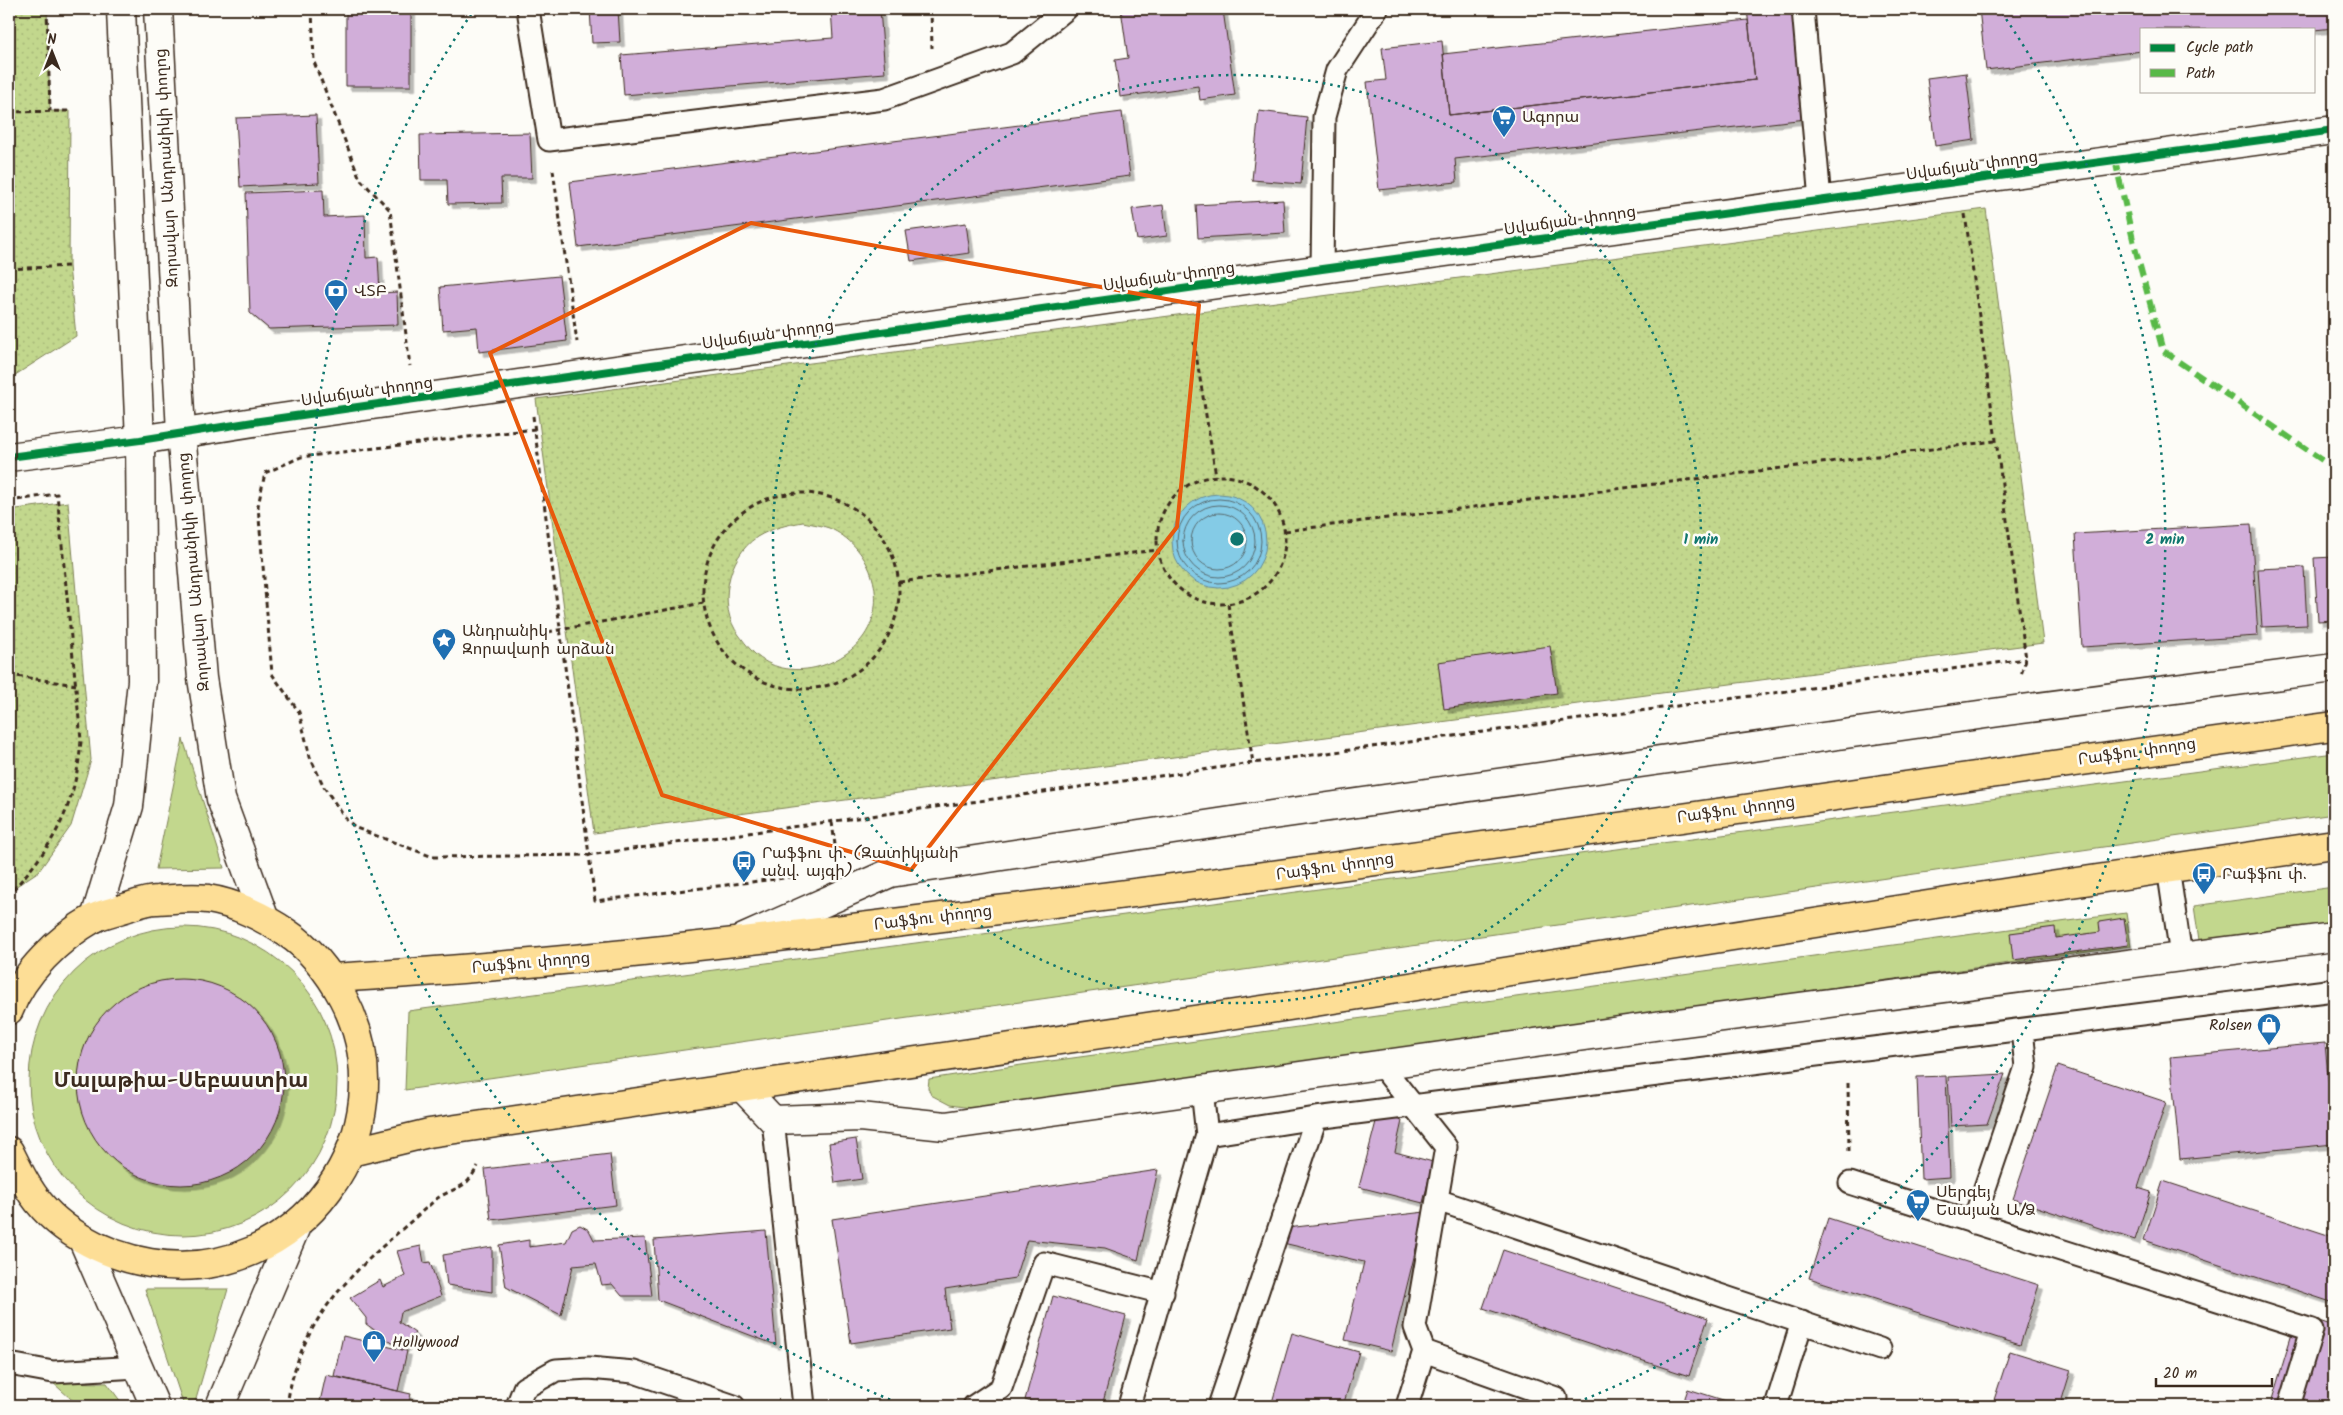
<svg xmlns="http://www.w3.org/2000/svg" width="2343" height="1415" viewBox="0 0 2343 1415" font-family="Kalam,'Noto Sans Armenian',sans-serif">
  <defs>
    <pattern id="park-dots" width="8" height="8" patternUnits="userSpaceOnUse" patternTransform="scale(1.25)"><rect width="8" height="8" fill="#c2d78d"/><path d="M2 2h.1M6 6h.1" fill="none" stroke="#a8b979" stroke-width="1.8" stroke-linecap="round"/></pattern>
    <filter id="shadow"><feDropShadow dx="4.5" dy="4.5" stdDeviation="0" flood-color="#0004"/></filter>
  </defs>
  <rect width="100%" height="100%" fill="#fdfcf7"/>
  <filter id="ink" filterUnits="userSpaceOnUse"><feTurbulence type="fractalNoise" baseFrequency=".02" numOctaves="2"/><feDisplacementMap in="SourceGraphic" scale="10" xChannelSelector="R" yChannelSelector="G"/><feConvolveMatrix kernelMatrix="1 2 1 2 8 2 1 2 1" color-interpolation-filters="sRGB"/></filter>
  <g filter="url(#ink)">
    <path fill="#c2d78d" stroke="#7e8056" d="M183 739 224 868 156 869Z
      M2334 753V814L405 1090 408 1011Z
      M2334 887V922L2199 940 2194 906Z
      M2126 913 2131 946 971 1108 950 1105 931 1095 928 1088 929 1079 1000 1068Z
      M29 1081a154 154 0 1 1 308 0a154 154 0 1 1-308 0Z
      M145 1289H228L194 1406H184Z
      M52 1382 107 1383 124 1406H79Z"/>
    <path fill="url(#park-dots)" stroke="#7e8056" fill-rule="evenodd" d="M9 9H47L50 111H70L69 266 76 336 9 379Z
      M1986 209 2043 643 594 833 536 399ZM803 522C811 524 821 525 829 528 869 545 890 598 864 636 840 670 782 684 751 650 747 646 743 640 739 635 717 607 727 557 757 537 772 528 786 525 803 522Z
      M68 502 91 760 71 826 39 871 9 891V510Z"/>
    <path fill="#84cbe6" stroke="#678b96" d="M1172 541a47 47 0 1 1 94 0a47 47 0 1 1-94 0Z"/>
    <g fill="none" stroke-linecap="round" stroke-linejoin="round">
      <path stroke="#586a6e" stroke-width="1" d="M1177 541a42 42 0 1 1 84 0a42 42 0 1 1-84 0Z
        M1183 541a36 36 0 1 1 72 0a36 36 0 1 1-72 0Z
        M1191 541a28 28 0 1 1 56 0a28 28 0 1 1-56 0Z"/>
    </g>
    <path fill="#d1aed9" stroke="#3b2a1e" filter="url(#shadow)" d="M346 9H411V86H346Z
      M590 9H618L620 42 592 43Z
      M831 9H880L885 73 624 95 621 55 833 38Z
      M1121 9H1229L1223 10 1235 95 1200 100 1198 86 1120 97 1115 60 1128 58Z
      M1747 9H1803L1815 118 1455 159 1457 182 1379 190 1367 82 1386 80 1382 48 1442 41 1449 115 1755 80Z
      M1979 9H2334V28L2314 30 2142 29V51L1986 70Z
      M1748 20 1755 80 1449 115 1443 54Z
      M1966 73 1974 140 1935 146 1927 78Z
      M1259 111 1307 117 1301 184 1252 180Z
      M1122 112 1130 176 578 247 570 182Z
      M316 115 319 183 240 187 236 118Z
      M530 133 532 178H501L502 203 448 204 447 180H421L420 135Z
      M323 190 324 217 365 215 366 258 378 257 380 293 397 292 398 325 269 329 250 313 246 193Z
      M1283 200 1285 233 1198 238 1196 205Z
      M1163 205 1167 236 1137 240 1132 209Z
      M966 223 970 253 911 261 906 231Z
      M559 276 567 341 479 352 477 327 443 330 440 287Z
      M2251 524 2258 636 2082 647 2075 534Z
      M2334 557V620L2318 621 2314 558Z
      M2304 567 2307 625 2262 627 2258 569Z
      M1550 646 1557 693 1444 709 1438 662Z
      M2124 918 2128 945 2013 960 2010 933 2055 927 2056 938 2100 932 2099 922Z
      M78 1082a103 103 0 1 1 206 0a103 103 0 1 1-206 0Z
      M2325 1043 2334 1144 2180 1159 2170 1057Z
      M2058 1066 2166 1102 2138 1188 2151 1192 2135 1240 2013 1199Z
      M2005 1074 1987 1124 1951 1126 1948 1077Z
      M1946 1076 1950 1177 1921 1179 1917 1077Z
      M1378 1114 1402 1121 1395 1152 1433 1162 1423 1203 1359 1187Z
      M856 1139 862 1179 835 1183 829 1143Z
      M610 1154 616 1205 491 1220 485 1169Z
      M1158 1170 1138 1260 1105 1248 1027 1240 1015 1278 945 1289 950 1328 851 1343 832 1219Z
      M2163 1181 2334 1237V1303L2144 1240Z
      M1425 1212 1391 1351 1345 1340 1364 1262 1283 1243 1287 1228Z
      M1828 1218 2039 1285 2020 1345 1809 1278Z
      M580 1225 589 1230 594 1240 645 1238 652 1296H622L612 1284 602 1285 596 1264 573 1266 561 1315 506 1287 499 1245 529 1240V1247L566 1242 572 1229Z
      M766 1231 776 1345 658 1300 654 1240Z
      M421 1246 424 1263 430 1262 441 1296 401 1312 399 1322 415 1333 402 1350 366 1324V1318L350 1298 380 1280 383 1287 405 1276 397 1251Z
      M492 1247V1292L447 1285 443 1255Z
      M1503 1250 1708 1318 1689 1376 1483 1308Z
      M1053 1296 1126 1316 1102 1406H1048L1025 1400Z
      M2298 1314 2334 1326V1406H2270Z
      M1292 1333 1359 1352 1343 1406H1271Z
      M343 1336 407 1351 398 1391 334 1376Z
      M2010 1351 2071 1370 2060 1406H1992Z
      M326 1375 411 1394 408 1406H319Z
      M1688 1389 1739 1405V1406H1682Z
      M642 1399 663 1406H640Z"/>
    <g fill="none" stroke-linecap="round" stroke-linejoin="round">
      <g stroke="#3b2a1e" stroke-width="25">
        <path id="service" d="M528 9 549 140 884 99 1012 53 1066 9
          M1803 9 1820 200
          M1322 269 1324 117 1337 70 1377 9
          M2168 868 2181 956
          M1381 1065 1446 1147 1415 1327 1424 1351 1407 1406
          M773 1120 804 1406
          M1207 1135 1316 1118 2334 990
          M1850 1183 2312 1330 2289 1406
          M1437 1200 1880 1349
          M1973 1223 2026 1067 2022 1030
          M1424 1351 1556 1398 1553 1406
          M9 1364 53 1372 138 1367
          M517 1406 524 1388 556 1370 589 1368 634 1372 734 1406
          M974 1406 1001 1388 1044 1263 1163 1293
          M1129 1406 1207 1135 1202 1090
          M1219 1406 1316 1118
          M1776 1406 1802 1322"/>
      </g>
      <g stroke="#3b2a1e" stroke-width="31">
        <path id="tertiary" d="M9 457 140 440 260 421 1322 269 2334 130"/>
      </g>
      <g stroke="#3b2a1e" stroke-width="31">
        <path id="secondary" d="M158 9 181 432 202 678 221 799 264 917
          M95 918 129 806 142 681 140 440 121 9
          M744 938 890 873 1258 817 2007 711 2334 668
          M742 1087 773 1120 860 1117 945 1126 1662 1025 2334 937
          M83 1240 155 1406
          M220 1406 297 1224"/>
      </g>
      <g stroke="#3b2a1e" stroke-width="31">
        <path id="primary" d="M332 978C555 965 777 938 998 910 1444 856 1889 786 2334 726
          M9 1010C23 973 59 938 94 918 104 913 117 911 128 907 137 904 147 900 157 900 173 899 192 897 208 899 235 903 265 918 287 933 311 949 329 972 343 998 413 1131 298 1288 150 1263 103 1255 53 1229 28 1187 21 1176 15 1163 9 1151
          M351 1152 429 1133 1283 1007 2017 891 2334 844"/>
      </g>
      <path stroke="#3b2a1e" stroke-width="3" stroke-dasharray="5 4" stroke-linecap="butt" d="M47 9 50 111
        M312 9 314 62 360 179 390 210 410 366
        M931 9 932 48
        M9 112 70 111
        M553 170 577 342
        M1965 214 2026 659 2021 675
        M9 269 69 266
        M1194 342 1216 476
        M533 416 589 855 1253 763 2026 659
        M535 429 301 457 265 473 258 506 272 674 299 712 310 757 324 787 346 819 356 828 433 857 589 855 595 901 792 877
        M1157 540a64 64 0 1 1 128 0a64 64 0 1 1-128 0Z
        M703 591a98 98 0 1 1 196 0a98 98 0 1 1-196 0Z
        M9 501 57 494 81 740C76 807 54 846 9 894
        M1285 531 1995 441
        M899 582 1157 550
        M1228 604 1253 763
        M548 632 703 603
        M9 675 76 685
        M832 822 837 860
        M1848 1083 1849 1152
        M287 1406C300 1308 366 1262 434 1201 444 1192 458 1190 467 1182 471 1178 475 1171 478 1166"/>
      <use href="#service" stroke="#fdfcf7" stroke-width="21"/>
      <use href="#tertiary" stroke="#fdfcf7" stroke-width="28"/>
      <use href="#secondary" stroke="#fdfcf7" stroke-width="28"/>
      <use href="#primary" stroke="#fdde96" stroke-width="28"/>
      <path stroke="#58b947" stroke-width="6" stroke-dasharray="12 6" stroke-linecap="butt" d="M2115 160 2134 244 2163 351 2334 468"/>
      <g stroke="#fdfcf7" stroke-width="11">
        <path id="cycleway" d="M9 457 140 440 260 421 1322 269 2334 130"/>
      </g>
      <use href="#cycleway" stroke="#00873e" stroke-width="8"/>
    </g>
  </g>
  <path fill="none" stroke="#e8590c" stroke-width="4" stroke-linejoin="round" d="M751 223 1199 305 1177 527 911 870 662 795 490 353Z"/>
  <g fill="none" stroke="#0f766e" stroke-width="2.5" stroke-dasharray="2.5 5">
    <circle cx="1237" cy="539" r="464"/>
    <path d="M904 1405A928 928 0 0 1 472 13M2002 13A928 928 0 0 1 1570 1405"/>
  </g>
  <defs>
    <g id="supermarket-pin" transform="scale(1.25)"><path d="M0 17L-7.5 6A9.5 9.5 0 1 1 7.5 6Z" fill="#1f6fb2" stroke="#fdfcf7"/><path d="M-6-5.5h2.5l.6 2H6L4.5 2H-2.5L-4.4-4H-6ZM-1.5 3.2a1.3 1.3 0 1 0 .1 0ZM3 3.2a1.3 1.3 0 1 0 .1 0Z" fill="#fff"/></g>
    <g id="bank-pin" transform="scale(1.25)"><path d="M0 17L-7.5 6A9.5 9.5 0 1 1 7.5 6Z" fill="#1f6fb2" stroke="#fdfcf7"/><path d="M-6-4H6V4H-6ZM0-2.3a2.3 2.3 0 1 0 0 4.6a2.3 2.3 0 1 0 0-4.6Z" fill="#fff"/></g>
    <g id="sight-pin" transform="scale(1.25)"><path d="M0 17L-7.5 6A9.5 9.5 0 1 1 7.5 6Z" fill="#1f6fb2" stroke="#fdfcf7"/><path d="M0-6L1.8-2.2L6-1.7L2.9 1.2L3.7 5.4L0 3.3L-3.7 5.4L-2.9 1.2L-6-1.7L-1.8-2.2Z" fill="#fff"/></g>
    <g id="bus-pin" transform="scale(1.25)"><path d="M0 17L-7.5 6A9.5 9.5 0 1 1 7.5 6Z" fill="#1f6fb2" stroke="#fdfcf7"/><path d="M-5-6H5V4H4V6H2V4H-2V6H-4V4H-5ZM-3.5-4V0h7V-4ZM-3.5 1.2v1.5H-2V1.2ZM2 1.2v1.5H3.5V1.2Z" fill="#fff"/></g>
    <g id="shop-pin" transform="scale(1.25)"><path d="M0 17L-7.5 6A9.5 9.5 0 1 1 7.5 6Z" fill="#1f6fb2" stroke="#fdfcf7"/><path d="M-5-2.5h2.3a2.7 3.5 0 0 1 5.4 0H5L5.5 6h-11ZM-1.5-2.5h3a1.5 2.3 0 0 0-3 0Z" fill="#fff"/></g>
  </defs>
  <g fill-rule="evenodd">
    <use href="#supermarket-pin" x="1504" y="117"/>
    <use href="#bank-pin" x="336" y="291"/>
    <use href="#sight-pin" x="444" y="640"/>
    <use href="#bus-pin" x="744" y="862"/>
    <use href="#bus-pin" x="2204" y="874"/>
    <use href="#shop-pin" x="2269" y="1025"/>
    <use href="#supermarket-pin" x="1918" y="1201"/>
    <use href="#shop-pin" x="374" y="1342"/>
  </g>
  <g text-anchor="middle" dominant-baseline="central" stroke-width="5" stroke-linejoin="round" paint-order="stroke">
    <g font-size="16" fill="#3b2a1e" stroke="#fdfcf7" text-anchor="start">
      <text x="1522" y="117">Ագորա</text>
      <text x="354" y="291">ՎՏԲ</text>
      <text x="462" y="631">Անդրանիկ<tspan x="462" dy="18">Զորավարի արձան</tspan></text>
      <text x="762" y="853">Րաֆֆու փ. (Զատիկյանի<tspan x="762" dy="18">անվ. այգի)</tspan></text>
      <text x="2222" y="874">Րաֆֆու փ.</text>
      <text x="2252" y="1025" text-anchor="end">Rolsen</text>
      <text x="1936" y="1192">Սերգեյ<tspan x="1936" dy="18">Եսայան Ա/Ձ</tspan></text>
      <text x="392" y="1342">Hollywood</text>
    </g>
    <g font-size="16" fill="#3b2a1e" stroke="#fdfcf7">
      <text transform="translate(1972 166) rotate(-8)">Սվաճյան փողոց</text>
      <text transform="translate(167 168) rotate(-93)">Զորավար Անդրանիկի փողոց</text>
      <text transform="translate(1570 221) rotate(-8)">Սվաճյան փողոց</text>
      <text transform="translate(1169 277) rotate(-8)">Սվաճյան փողոց</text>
      <text transform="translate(768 335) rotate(-8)">Սվաճյան փողոց</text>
      <text transform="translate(367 392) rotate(-8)">Սվաճյան փողոց</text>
      <text transform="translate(194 572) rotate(-95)">Զորավար Անդրանիկի փողոց</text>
      <text transform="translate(2137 752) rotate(-8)">Րաֆֆու փողոց</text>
      <text transform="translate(1736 810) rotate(-8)">Րաֆֆու փողոց</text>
      <text transform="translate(1335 867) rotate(-8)">Րաֆֆու փողոց</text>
      <text transform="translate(933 918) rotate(-7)">Րաֆֆու փողոց</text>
      <text transform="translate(531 963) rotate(-5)">Րաֆֆու փողոց</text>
    </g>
    <g font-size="21" font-weight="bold" fill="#3b2a1e" stroke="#fdfcf7">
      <text x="181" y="1081">Մալաթիա-Սեբաստիա</text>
    </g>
  </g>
  <circle cx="1237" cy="539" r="8" fill="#0f766e" stroke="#fdfcf7" stroke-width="2.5"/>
  <g font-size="15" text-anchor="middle" font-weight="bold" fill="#0f766e" stroke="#fdfcf7" stroke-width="5" stroke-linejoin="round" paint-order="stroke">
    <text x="1701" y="544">1 min</text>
    <text x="2165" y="544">2 min</text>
  </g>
  <rect width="2343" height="1415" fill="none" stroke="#fdfcf7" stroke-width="30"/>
  <rect x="15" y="15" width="2313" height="1385" fill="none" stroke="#3b2a1e" stroke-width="2" filter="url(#ink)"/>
  <rect x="2140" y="28" width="175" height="65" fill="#fdfcf7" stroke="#afa8a0"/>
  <rect x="2150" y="44" width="25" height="8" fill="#00873e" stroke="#afa8a0"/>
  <text x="2186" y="52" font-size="15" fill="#3b2a1e">Cycle path</text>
  <rect x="2150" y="69" width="25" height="8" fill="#58b947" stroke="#afa8a0"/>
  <text x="2186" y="78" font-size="15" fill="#3b2a1e">Path</text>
  <g transform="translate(52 52)" stroke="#fdfcf7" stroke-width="4" paint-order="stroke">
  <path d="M0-4L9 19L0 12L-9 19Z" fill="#3b2a1e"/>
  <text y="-8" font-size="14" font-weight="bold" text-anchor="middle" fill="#3b2a1e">N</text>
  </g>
  <path d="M2156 1378v8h116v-8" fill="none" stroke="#3b2a1e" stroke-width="2.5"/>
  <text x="2163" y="1378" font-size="15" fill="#3b2a1e" stroke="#fdfcf7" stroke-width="4" paint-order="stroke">20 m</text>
</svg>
